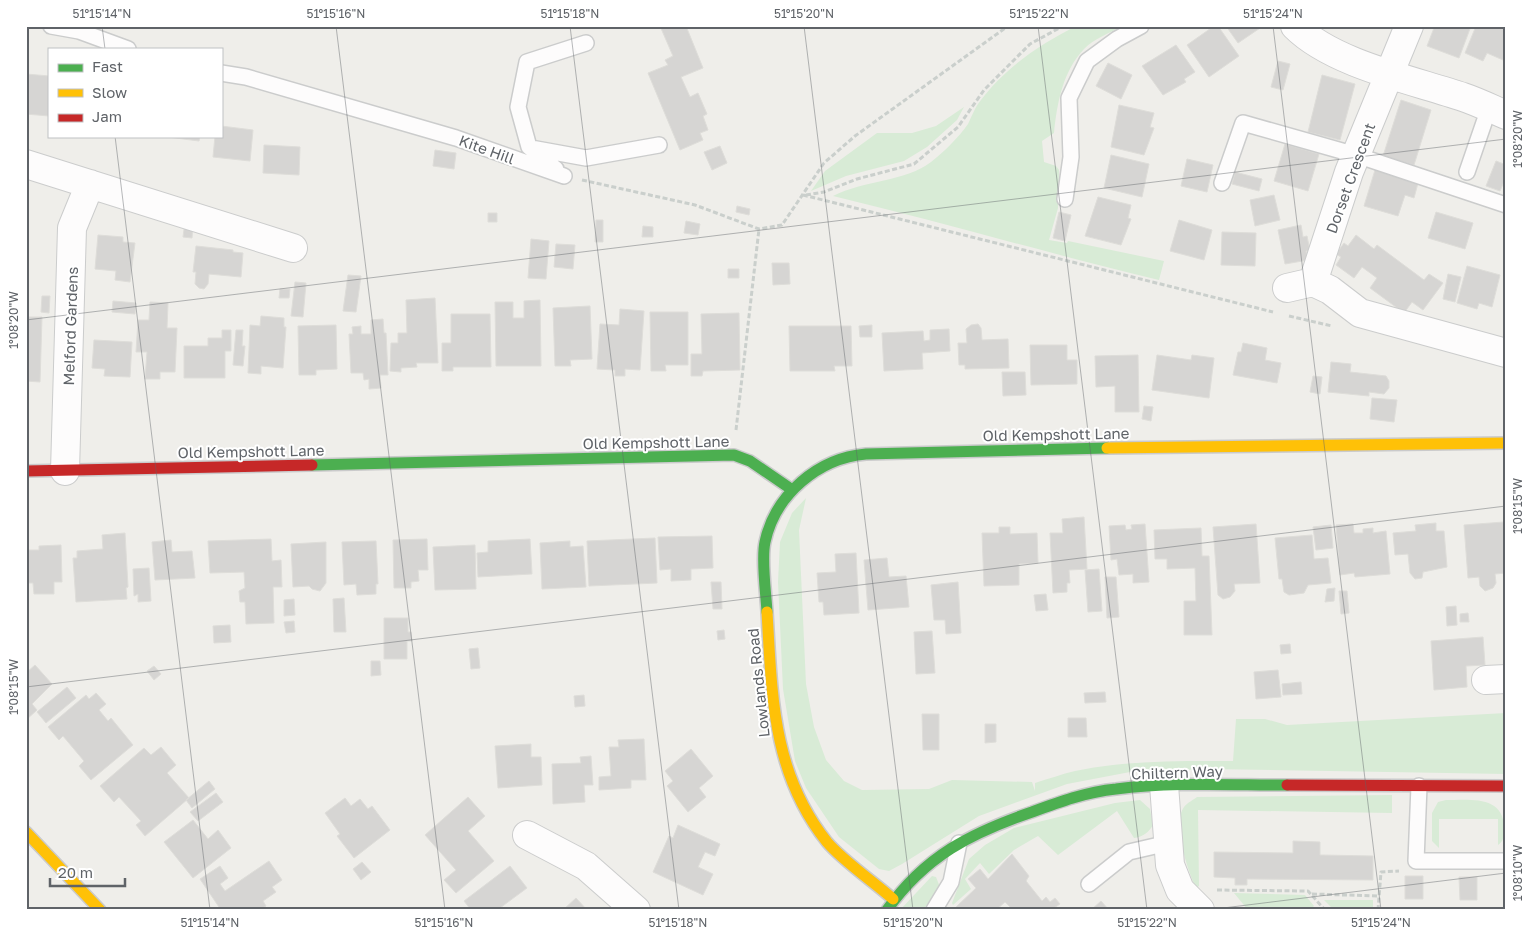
<svg xmlns="http://www.w3.org/2000/svg" width="1532" height="936" viewBox="0 0 1532 936" font-family="'Golos Text',sans-serif">
  <rect width="100%" height="100%" fill="#efeeea"/>
  <path fill="#d8ebd6" d="M1077 26H1122C1110 33 1093 39 1084 49 1063 71 1057 103 1054 133L1042 141 1044 162 1056 166 1059 170 1058 208 1049 240 1067 243 1068 241 1164 261 1159 280C1050 254 942 222 833 196 864 180 905 182 931 162 943 153 959 137 968 124 972 116 975 107 981 100 1005 68 1041 43 1077 26Z
    M964 107 957 120 927 147 904 161 846 176 811 191 825 171 877 133H912L936 126Z
    M806 498 799 530 806 684 814 727 826 760 844 781 862 790 929 789 952 780 1032 782 1035 791V783C1048 779 1062 774 1075 771 1127 760 1181 761 1233 761L1236 719H1265L1287 725 1506 713V774L1208 769 1130 772 1067 784 979 816 902 864 889 871 879 869 839 837 806 788 795 761 783 689 778 582 780 542 792 513Z
    M1392 795V813L1198 810 1199 886 1196 888C1188 872 1172 823 1184 807 1187 803 1193 800 1197 797Z
    M1140 800 1150 809 1153 825C1149 832 1143 837 1134 838L1117 811 1058 855 1038 836 1014 850 989 874 980 863 965 879 971 889 953 905 952 903 969 859 985 845 1014 828 1115 803Z
    M1446 800C1470 800 1504 795 1504 828 1504 836 1504 841 1498 845V819H1439V848L1432 841V813L1438 802Z
    M932 876 936 877 940 887 923 910H900Z
    M1234 893 1305 895 1314 906 1310 910H1248Z
    M1324 900H1373V910H1334Z"/>
  <path fill="#d6d5d3" stroke="#deddd9" d="M660 26H686L703 68 681 77 690 97 698 93 707 114 703 116 708 130 700 133 703 140 680 150 648 73 668 65 665 60 673 56Z
    M1214 26H1218L1239 56 1209 77 1187 45Z
    M1226 26H1263L1238 43Z
    M1430 26H1471L1459 58 1427 46 1434 28Z
    M1476 26H1506V54L1503 60 1487 53 1483 61 1465 53Z
    M1176 45 1195 72 1184 79 1186 82 1163 95 1142 66Z
    M1278 61 1290 64 1283 90 1271 87Z
    M1108 63 1132 75 1121 99 1096 86Z
    M26 74 49 76V116L26 114Z
    M1322 75 1355 84 1340 140 1308 132Z
    M1401 100 1431 110 1414 165 1383 156Z
    M1119 105 1154 113 1150 127 1154 128 1144 155 1111 147Z
    M221 126 253 130 250 161 213 157 215 136H221Z
    M160 136H200L199 141Z
    M1285 144 1319 154 1308 191 1274 181Z
    M264 145 300 147 299 175 263 173Z
    M720 146 727 163 712 170 704 152Z
    M435 150 456 153 454 169 433 166Z
    M1111 155 1149 164 1142 197 1104 188Z
    M1187 159 1213 165 1207 192 1181 186Z
    M1496 161 1506 165V177L1500 191 1486 186Z
    M1375 170 1418 183 1414 198 1405 195 1398 216 1364 206Z
    M1235 172 1262 179 1259 191 1232 184Z
    M1274 195 1280 220 1255 226 1250 200Z
    M1098 197 1131 205 1128 218 1131 219 1121 245 1085 236Z
    M737 206 750 209 749 215 736 212Z
    M1059 212 1071 215 1065 241 1053 238Z
    M1436 212 1473 223 1465 249 1428 238Z
    M488 213H497V222H488Z
    M596 220H603V242H595Z
    M1179 220 1212 230 1204 260 1170 251Z
    M686 221 700 224 698 235 684 233Z
    M185 222 193 223 192 238 183 237Z
    M1301 225 1303 237 1307 236 1310 251H1306L1308 260 1285 264 1278 230Z
    M643 226 653 227V237H642Z
    M1222 232 1256 233 1255 266 1221 265Z
    M98 235 123 237V242L135 243 130 282 115 280 116 271 95 269Z
    M1356 235 1374 249 1377 245 1424 280 1429 274 1443 283 1423 310 1412 302 1404 313 1370 288 1377 278 1362 267 1354 278 1336 265 1341 257 1336 254 1344 243 1348 246Z
    M531 239 549 241 546 279 528 278Z
    M556 244 575 245 573 269 554 267Z
    M196 246 233 250V252L243 253 241 277 209 274 208 284 204 289 199 288 195 284 196 272H193Z
    M772 263H789L790 284 773 285Z
    M1467 266 1500 275 1492 307 1479 303 1477 309 1457 303Z
    M728 269H739V278H728Z
    M1448 274 1461 277 1455 302 1443 299Z
    M348 275 361 276 356 312 343 311Z
    M295 282 306 283 303 317 291 316Z
    M280 289H290L289 298H279Z
    M42 296H50L49 313 41 312Z
    M435 298 438 363H416L417 367 401 368V372L390 371 391 343H398V333H407L406 300Z
    M540 300 541 366H496L495 302H513V318H524V301Z
    M113 301 136 303 135 314 112 312Z
    M150 302 168 303 167 328H177L175 372H160V379H145L147 352H136L138 320H149Z
    M590 306 592 359 570 360 571 366H555L553 308Z
    M620 309 644 311 640 370 625 369V376H615V370L597 369 600 324 619 325Z
    M650 312H688V365H665L666 371H651Z
    M739 313 740 370 703 371 702 376H691V354H702L701 314Z
    M451 314H490L491 367H453V371H442V343H451Z
    M261 316 284 318V327H286L283 368 261 366V374L248 373 250 325 260 326Z
    M26 317H42L40 382 26 381Z
    M383 319 384 333H386L388 375H380L381 388 369 389V379L364 380 363 373H351L349 334H353L352 327 361 326V334H371V320Z
    M978 324 981 328 982 340 1008 339 1009 368 965 369V365H959L958 343H967L966 329 971 325Z
    M336 325 337 369 316 370V375H299L298 326Z
    M872 325V337H860L859 326Z
    M789 326H851L852 366H834L835 371H790Z
    M949 329 950 351 922 353 923 369 884 371 882 333 923 331 924 341 930 340V330Z
    M222 330H231V351H225V378H184V346H208V338H222Z
    M236 330H243L242 346H245L243 366 233 365Z
    M94 340 132 342 130 377 104 376 105 369 92 368Z
    M1243 343 1267 348 1265 360 1281 363 1277 383 1233 375 1238 352H1241Z
    M1030 345H1067V360H1077V384L1031 385Z
    M1138 355 1139 412H1115V386L1096 387 1095 356Z
    M1157 355 1191 360 1192 355 1214 358 1209 398 1152 390Z
    M1331 362 1351 364 1350 372 1386 376 1389 381V388L1384 394 1369 392V396L1328 392Z
    M1002 372H1025L1026 395 1003 396Z
    M1313 376 1322 377 1320 394 1310 392Z
    M1372 398 1397 400 1394 422 1370 419Z
    M1144 406 1153 407 1151 421 1142 419Z
    M1084 517 1087 569 1069 570 1070 583H1067V592L1053 593 1050 533H1063L1062 519Z
    M1504 522 1506 573 1495 574 1496 583 1493 588 1485 591 1480 586 1479 577 1468 578 1464 525Z
    M1436 523V531H1444L1447 567 1423 572 1422 578 1415 579 1410 573 1408 554 1395 555 1393 533 1416 531 1415 525Z
    M1145 524 1149 582 1133 583V574L1119 575 1117 559 1111 560 1109 526 1125 525 1126 530 1132 529 1131 525Z
    M1256 524 1260 583 1234 584 1235 591 1230 597 1223 599 1218 595 1213 527Z
    M1353 524 1354 533H1363V529L1373 528V533L1386 531 1390 574 1355 577 1354 573 1340 575 1336 525Z
    M1331 525 1333 548 1316 550 1313 527Z
    M999 527H1010V534L1037 533 1038 563 1019 564V585L984 586 982 533H999Z
    M1201 528 1202 556H1209L1212 635H1184V601H1196L1195 568 1167 569V559H1155L1154 530Z
    M125 533 128 587 126 588 127 599 76 602 73 558H77V551L103 549 102 535Z
    M1312 535 1314 559 1328 558 1331 583 1308 585 1304 593 1289 595 1284 592 1282 579H1279L1275 538Z
    M712 536 713 568 691 569V580L671 581V569L660 570 658 537Z
    M655 538 657 583 589 586 587 541Z
    M271 539 272 561 281 560 282 587H273L274 623 246 624 245 602H240L239 591 245 588 244 572 210 573 208 541Z
    M427 539 428 570H418L419 581 411 582V588H394L393 540Z
    M530 539 532 574 478 577 477 553 488 552V541Z
    M171 540 172 552 192 551 195 578 155 580 152 542Z
    M376 541 378 584H376V594L357 595 356 584 344 585 342 542Z
    M570 541V547L583 546 586 587 542 589 540 543Z
    M326 542V583L320 591 312 589 309 586 293 587 291 544Z
    M61 545 62 582H54V594H34L33 583H26V550H39V546Z
    M475 545 476 589 435 590 433 547Z
    M856 553 859 613 824 615 823 602H819L817 573 836 572 835 554Z
    M887 558 889 577 906 576 909 607 868 610 864 560Z
    M149 568 151 601 138 602V594L134 596 133 569Z
    M1099 569 1102 611 1088 612 1085 570Z
    M1105 577H1116L1119 617 1107 618Z
    M711 582H721L722 609H713Z
    M958 582 961 633 946 634 945 620H934L931 585Z
    M1335 588 1334 601 1325 602 1327 589Z
    M1339 591H1347L1349 613 1341 614Z
    M1046 594 1048 610 1036 611 1034 595Z
    M344 598 346 632H334L333 599Z
    M294 599 295 615 284 616V600Z
    M1456 606 1457 625 1447 626 1446 607Z
    M1468 613 1469 622H1460V614Z
    M384 618H408V632H411L412 641H407V659H384Z
    M294 621 295 632 286 633 284 622Z
    M230 625 231 642 214 643 213 626Z
    M724 630 725 639 718 640 717 631Z
    M932 631 935 673 916 674 914 632Z
    M1483 637 1485 665 1466 666 1467 687 1434 690 1431 641Z
    M1290 644 1291 653 1281 654 1280 645Z
    M478 648 480 668 471 669 469 649Z
    M371 661H380L381 675 371 676Z
    M35 665 52 684 32 704 37 710 26 720V673Z
    M154 666 161 674 154 680 147 671Z
    M1278 670 1281 697 1256 699 1254 672Z
    M1301 682 1302 694 1283 695 1282 684Z
    M67 687 76 698 46 723 37 712Z
    M1105 692 1106 702 1085 703 1084 693Z
    M96 693 106 704 99 710 108 721 111 718 133 745 91 780 79 766 84 761 63 736 59 740 48 727 86 695 89 699Z
    M584 695 585 706 575 707 574 696Z
    M922 714H939V750H923Z
    M1068 718H1086L1087 737H1068Z
    M985 724H996V742L985 743Z
    M644 739 646 780H631V788L599 790V777L611 776 609 747H619L618 740Z
    M531 744V757H541L542 785 498 788 495 746Z
    M161 747 176 765 167 773 189 798 145 836 136 825 141 821 119 797 114 802 100 786 144 748 151 755Z
    M691 749 713 776 699 788 706 797 688 812 667 786 673 781 665 771Z
    M591 756 593 785H584L585 802 553 804 552 764 581 763 580 757Z
    M209 781 215 789 192 808 186 800Z
    M216 793 223 802 198 821 190 812Z
    M468 797 485 816 468 831 494 861 456 893 444 880 456 870 425 835Z
    M345 798 351 806 360 799 368 809 372 806 390 830 354 858 337 836 340 834 325 813Z
    M193 820 208 839 218 830 231 848 193 878 164 842Z
    M678 825 720 844 715 856 705 852 698 867 713 874 703 895 653 872 669 836 673 838Z
    M1293 841 1320 842V855L1373 856V880L1247 879V885H1235V878L1214 877V852L1293 853Z
    M1012 854 1029 876 1026 881 1042 901 1046 897 1050 902 1055 898 1060 904 1054 908 1055 910H1013L1005 902 996 910H959L956 907 976 888 968 879 980 869 988 879Z
    M269 861 282 880 272 887 276 892 263 901 266 906 260 910H221L200 879 220 866 228 878 220 884 225 891Z
    M362 862 371 872 361 880 353 869Z
    M510 866 527 888 500 908 501 910H471L464 901Z
    M1405 876H1423V899H1405Z
    M1459 877H1477V900H1460Z
    M576 898 587 910H563Z
    M1101 901 1109 910H1091Z"/>
  <g fill="none" stroke-linecap="round" stroke-linejoin="round">
    <g stroke="#cbcccc" stroke-width="18">
      <path id="lane" d="M51 26 79 31 128 49
        M221 73 246 77 456 138 564 176
        M531 148 586 158 659 145
        M556 169 529 147 518 107 527 62 586 43
        M1467 172 1489 108
        M1222 183 1243 123 1356 155 1506 205
        M1065 199 1071 157 1069 98 1087 61 1117 39 1141 26
        M1419 786 1416 861H1506
        M1089 884 1129 852 1168 843
        M934 910 951 882 959 843"/>
    </g>
    <g stroke="#cbcccc" stroke-width="30">
      <path id="street" d="M1295 26C1333 64 1413 80 1463 97 1478 102 1492 109 1506 115
        M26 164 293 248
        M1313 282 1349 172 1409 26
        M1287 288 1313 282 1330 290 1360 313 1506 353
        M65 471 72 228 90 184
        M1486 680 1506 679
        M1164 785 1170 865 1180 890 1200 910
        M527 835 586 866 636 910"/>
    </g>
    <g stroke="#cacacb" stroke-width="14">
      <path id="fast" d="M312 465 734 455 750 461 791 489
        M767 612C766 593 761 559 765 542 775 495 818 458 866 454L1107 448
        M887 910C925 856 971 833 1032 812 1059 802 1086 792 1116 789 1172 782 1230 785 1287 785"/>
    </g>
    <g stroke="#cacacb" stroke-width="14">
      <path id="slow" d="M1107 448 1506 443
        M767 612C772 695 772 773 827 842 843 861 874 882 893 899
        M26 832 100 910"/>
    </g>
    <g stroke="#cacacb" stroke-width="14">
      <path id="jam" d="M26 471 312 465
        M1287 785 1506 786"/>
    </g>
    <path stroke="#cacfcc" stroke-width="3" stroke-dasharray="5 2.5" stroke-linecap="butt" d="M582 180 695 205 759 229 782 225 824 163 855 136 1008 26
      M803 195 1273 312
      M806 195 824 192 857 179 914 164 958 127 984 90 1030 44 1063 26
      M1289 316 1332 326
      M736 430 759 229
      M1217 890 1308 891 1325 910
      M1312 894 1379 896
      M1378 910 1381 872 1399 871"/>
    <use href="#lane" stroke="#fdfcfc" stroke-width="15"/>
    <use href="#street" stroke="#fdfcfc" stroke-width="28"/>
    <use href="#fast" stroke="#4caf50" stroke-width="11"/>
    <use href="#slow" stroke="#ffc107" stroke-width="11"/>
    <use href="#jam" stroke="#c62828" stroke-width="11"/>
  </g>
  <path fill="none" stroke="#5f6368" stroke-width="1" stroke-opacity="0.45" d="M102 26 105 49M336 26 445 910M570 26 679 910M804 26 913 910M1038 26 1147 910M1273 26 1381 910M115 136 210 910M26 320 1506 139M26 687 1506 506M1207 910 1506 873"/>
  <g text-anchor="middle" dominant-baseline="central" stroke-width="4" stroke-linejoin="round" paint-order="stroke">
    <g font-size="15" fill="#5f6368" stroke="#fff">
      <text transform="translate(487 149) rotate(20)">Kite Hill</text>
      <text transform="translate(1350 178) rotate(-70)">Dorset Crescent</text>
      <text transform="translate(70 326) rotate(-88)">Melford Gardens</text>
      <text transform="translate(1056 434) rotate(-1)">Old Kempshott Lane</text>
      <text transform="translate(656 442) rotate(-1)">Old Kempshott Lane</text>
      <text transform="translate(251 451) rotate(-1)">Old Kempshott Lane</text>
      <text transform="translate(758 683) rotate(-96)">Lowlands Road</text>
      <text transform="translate(1177 772) rotate(-2)">Chiltern Way</text>
    </g>
  </g>
  <rect width="1532" height="936" fill="none" stroke="#ffffff" stroke-width="55"/>
  <rect x="48" y="48" width="175" height="90" fill="#ffffff" stroke="#bfc1c3"/>
  <rect x="58" y="64" width="25" height="8" fill="#4caf50" stroke="#bfc1c3"/>
  <text x="92" y="72" font-size="15" fill="#5f6368">Fast</text>
  <rect x="58" y="89" width="25" height="8" fill="#ffc107" stroke="#bfc1c3"/>
  <text x="92" y="98" font-size="15" fill="#5f6368">Slow</text>
  <rect x="58" y="114" width="25" height="8" fill="#c62828" stroke="#bfc1c3"/>
  <text x="92" y="122" font-size="15" fill="#5f6368">Jam</text>
  <path d="M50 878v8h75v-8" fill="none" stroke="#5f6368" stroke-width="2.5"/>
  <text x="58" y="878" font-size="15" fill="#5f6368" stroke="#ffffff" stroke-width="4" paint-order="stroke">20 m</text>
  <rect x="28" y="28" width="1476" height="880" fill="none" stroke="#5f6368" stroke-width="2"/>
  <g font-size="12" text-anchor="middle" fill="#5f6368">
    <text x="102" y="18">51°15'14"N</text>
    <text x="336" y="18">51°15'16"N</text>
    <text x="570" y="18">51°15'18"N</text>
    <text x="804" y="18">51°15'20"N</text>
    <text x="1039" y="18">51°15'22"N</text>
    <text x="1273" y="18">51°15'24"N</text>
    <text transform="translate(1518 139) rotate(-90)" y="4">1°08'20"W</text>
    <text transform="translate(14 320) rotate(-90)" y="4">1°08'20"W</text>
    <text transform="translate(1518 506) rotate(-90)" y="4">1°08'15"W</text>
    <text transform="translate(14 687) rotate(-90)" y="4">1°08'15"W</text>
    <text transform="translate(1518 873) rotate(-90)" y="4">1°08'10"W</text>
    <text x="210" y="927">51°15'14"N</text>
    <text x="444" y="927">51°15'16"N</text>
    <text x="678" y="927">51°15'18"N</text>
    <text x="913" y="927">51°15'20"N</text>
    <text x="1147" y="927">51°15'22"N</text>
    <text x="1381" y="927">51°15'24"N</text>
  </g>
</svg>
